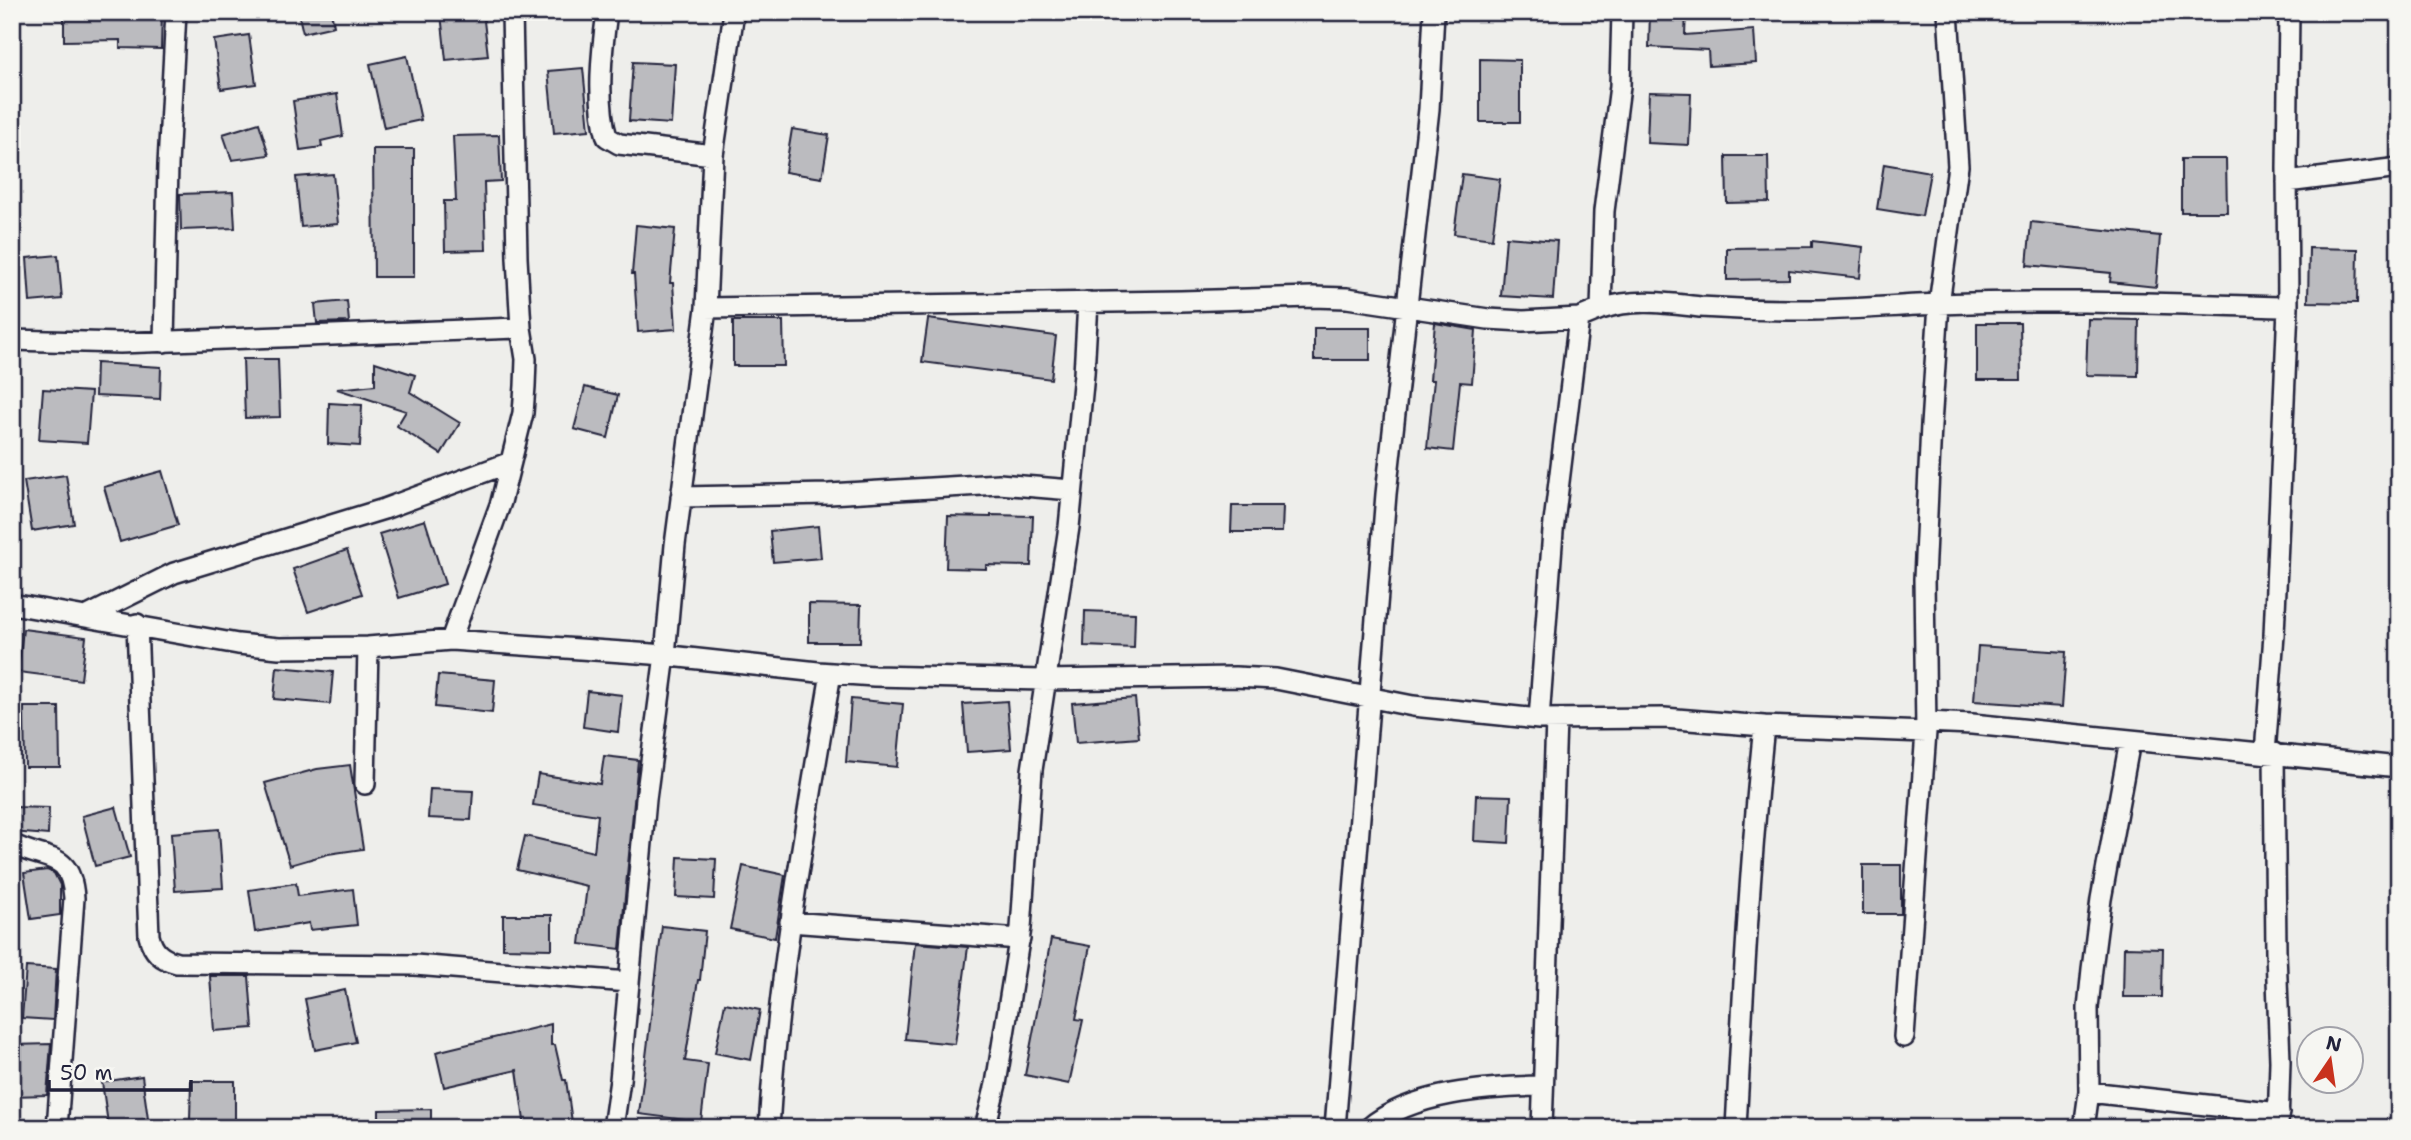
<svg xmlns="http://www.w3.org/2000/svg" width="2411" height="1140" viewBox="0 0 2411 1140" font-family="'Shantell Sans',sans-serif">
  <rect width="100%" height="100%" fill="#eeeeeb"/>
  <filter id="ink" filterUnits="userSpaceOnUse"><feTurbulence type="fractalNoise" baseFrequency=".0143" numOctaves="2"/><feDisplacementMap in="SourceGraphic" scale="14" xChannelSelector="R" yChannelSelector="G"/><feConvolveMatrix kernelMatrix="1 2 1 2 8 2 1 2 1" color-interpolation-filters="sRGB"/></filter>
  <g filter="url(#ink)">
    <path fill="#bbbbbf" stroke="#22223b" stroke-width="2" d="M64 12H162L161 49 120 48V40L64 41Z
      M298 12H331L334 26 303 33Z
      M459 12H483L488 56 446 60 441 14Z
      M1650 12H1686L1685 35 1754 30 1756 63 1709 66 1708 50 1649 47Z
      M249 35 256 84 221 89 214 40Z
      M407 56 421 120 384 128 370 64Z
      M1480 59 1520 60V122H1480Z
      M633 62 675 64 671 124 629 121Z
      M583 68 589 130 554 133 548 71Z
      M1649 92 1691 93 1689 145 1647 143Z
      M337 94 343 136 321 141 322 147 300 150 293 101Z
      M259 123 269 155 232 160 223 134Z
      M792 129 829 135 822 178 785 172Z
      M499 135 501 181 484 182 486 250 445 251 444 201H456L453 136Z
      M373 149H414V277H374Z
      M1726 156H1768L1769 202 1727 203Z
      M2181 159H2226L2227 212H2181Z
      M1884 164 1930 172 1922 216 1877 209Z
      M333 174 338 224 301 227 296 177Z
      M1462 174 1500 179 1492 239 1454 234Z
      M233 192 235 228 181 230 180 194Z
      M2031 222 2160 236 2156 287 2110 282 2111 273 2027 265Z
      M636 225 675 229 670 283H673L676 329 638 332 634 274H632Z
      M1506 237 1557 241 1553 299 1501 296Z
      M1812 241 1863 247 1860 278 1789 270V279L1727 280V248L1812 247Z
      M2309 248 2358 249 2357 303 2308 302Z
      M58 255 62 299 30 302 27 258Z
      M347 301 349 322 317 323 315 304Z
      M928 319 1056 336 1051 379 922 362Z
      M2088 319 2139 320 2138 376 2086 375Z
      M733 321H783L784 366H733Z
      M1435 323 1476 330 1472 383 1460 382 1453 451 1427 448 1434 380H1430Z
      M1977 323H2020L2021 380H1977Z
      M1314 328H1370V360H1314Z
      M243 359H278L280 417 245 418Z
      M375 362 415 375 410 392 460 423 441 454 397 426 406 411 337 389 375 385Z
      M96 363 161 367 160 399 95 396Z
      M585 387 618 395 608 438 574 429Z
      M43 389 91 392 87 443 39 440Z
      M329 403 362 405 360 446 328 444Z
      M162 471 178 525 120 542 104 487Z
      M66 475 74 524 32 531 24 481Z
      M1232 506H1283L1282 532H1231Z
      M991 515 1033 516 1031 566 986 565V569L946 568 948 516 991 517Z
      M425 520 445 584 399 598 379 534Z
      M818 526 821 558 773 562 770 531Z
      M347 550 362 594 308 612 293 569Z
      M809 604 861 605 860 642H809Z
      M1085 611 1135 613 1134 648 1084 646Z
      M23 629 86 637 81 680 18 672Z
      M1978 646 2066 652 2062 707 1974 701Z
      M277 667 333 672 330 704 274 699Z
      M438 675 495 680 492 713 435 707Z
      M587 691 622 695 618 732 583 727Z
      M1135 698 1139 738 1076 743 1072 703Z
      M851 699 903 704 897 767 846 762Z
      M1007 701 1011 749 967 752 963 704Z
      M24 707H59L60 767H25Z
      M604 756 638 760 620 949 580 944 587 886 517 870 525 836 594 852 598 815 533 805 538 774 600 784Z
      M350 765 363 849 328 854 290 865 265 783 317 769Z
      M430 789 473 791 471 820 428 818Z
      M1476 795 1511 796 1509 843 1474 841Z
      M12 807 49 808 48 835 12 832Z
      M116 807 130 857 95 866 82 816Z
      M219 829 223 888 175 891 171 833Z
      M678 857 716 859 714 899 676 897Z
      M1863 865H1901V914H1863Z
      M743 866 785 875 775 938 730 929Z
      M47 870 54 873 60 885V915L31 919 24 873Z
      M296 883 298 896 353 889 357 925 310 930 309 923 255 932 249 890Z
      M503 915H552V949L503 948Z
      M662 926 705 931 700 980H698L685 1061 708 1064 701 1122 639 1114Z
      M1051 939 1090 946 1076 1019 1083 1020 1069 1084 1025 1075Z
      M915 943 968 947 955 1044 905 1039Z
      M2124 947 2163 948 2162 997H2123Z
      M26 967 56 969 53 1020 22 1018Z
      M210 976H249L253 1028 214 1031Z
      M345 990 356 1042 315 1050 305 999Z
      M725 1003 760 1010 751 1060 715 1053Z
      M551 1024V1045H555L563 1080H566L572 1122 525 1128 517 1070 444 1087 436 1052Z
      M51 1044 47 1095 12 1096V1045Z
      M142 1076 148 1119 108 1124 102 1082Z
      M191 1081H235V1120H190Z
      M431 1109V1128H379V1110Z"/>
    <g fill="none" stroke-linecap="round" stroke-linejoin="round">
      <g stroke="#22223b" stroke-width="24">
        <path id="street" d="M607 12C602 49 596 101 607 137L619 144 713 155
          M734 12 713 155 706 308 1181 301 1312 297 1347 298 1488 319 1523 321 1579 318
          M2287 182 2399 168
          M1601 309C1635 298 1665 303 1700 307 1730 309 1760 310 1790 310 1840 311 1889 306 1938 304 2055 299 2172 304 2288 307
          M12 340 120 343 521 328
          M164 342 168 165 176 12
          M681 497 829 494 999 484 1072 490
          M12 604 238 644 279 648 368 647 451 640 652 654 818 672 874 676 1044 680 1235 677 1276 679 1413 706 1539 719 1664 718 1764 726 1926 732
          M88 616 174 573 384 509 511 462
          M137 624 149 936C153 952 161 959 177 963L415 965 628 982
          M451 640 501 502 523 413 525 386 526 359 521 328 517 258 512 12
          M1539 719 1553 531 1579 318 1601 309 1604 211 1620 86 1622 12
          M1926 722 1972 724 2399 767
          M2265 753 2274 635 2288 307 2287 167 2289 12
          M2274 753 2276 952 2280 1061 2278 1128
          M365 784 368 647
          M12 844C45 862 71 849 74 898L57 1128
          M790 922 1020 939
          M1904 1037 1926 732 1924 579 1931 425 1939 304 1958 166 1948 12
          M2089 1092 2279 1113
          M613 1128 620 1080 646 799 665 655 675 545 706 308
          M769 1128C778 975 806 824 831 673
          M985 1128 996 1084 1021 928 1032 770 1069 527 1084 374 1088 302
          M1335 1128 1386 494 1429 109 1434 12
          M1369 1128C1411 1092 1489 1087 1543 1086
          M1542 1128 1556 720
          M1736 1128C1743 994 1750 860 1764 726
          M2084 1128 2089 1092 2088 1008 2092 969 2101 899 2130 741"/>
      </g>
      <use href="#street" stroke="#f6f6f2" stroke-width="19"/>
    </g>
  </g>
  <rect width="2411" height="1140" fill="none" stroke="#f6f6f2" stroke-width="42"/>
  <rect x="21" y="21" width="2369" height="1098" fill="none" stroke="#22223b" stroke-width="2.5" filter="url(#ink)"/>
  <g transform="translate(2330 1060) rotate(13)"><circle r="33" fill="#f6f6f2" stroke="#a1a1a9" stroke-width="2"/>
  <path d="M0-5L12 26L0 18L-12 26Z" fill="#c8321e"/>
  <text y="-10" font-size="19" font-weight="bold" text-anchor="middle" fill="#22223b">N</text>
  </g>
  <path d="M49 1080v10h142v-10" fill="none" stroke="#22223b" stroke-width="3.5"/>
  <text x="60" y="1080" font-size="21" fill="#22223b" stroke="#f6f6f2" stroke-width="5" paint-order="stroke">50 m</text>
</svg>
